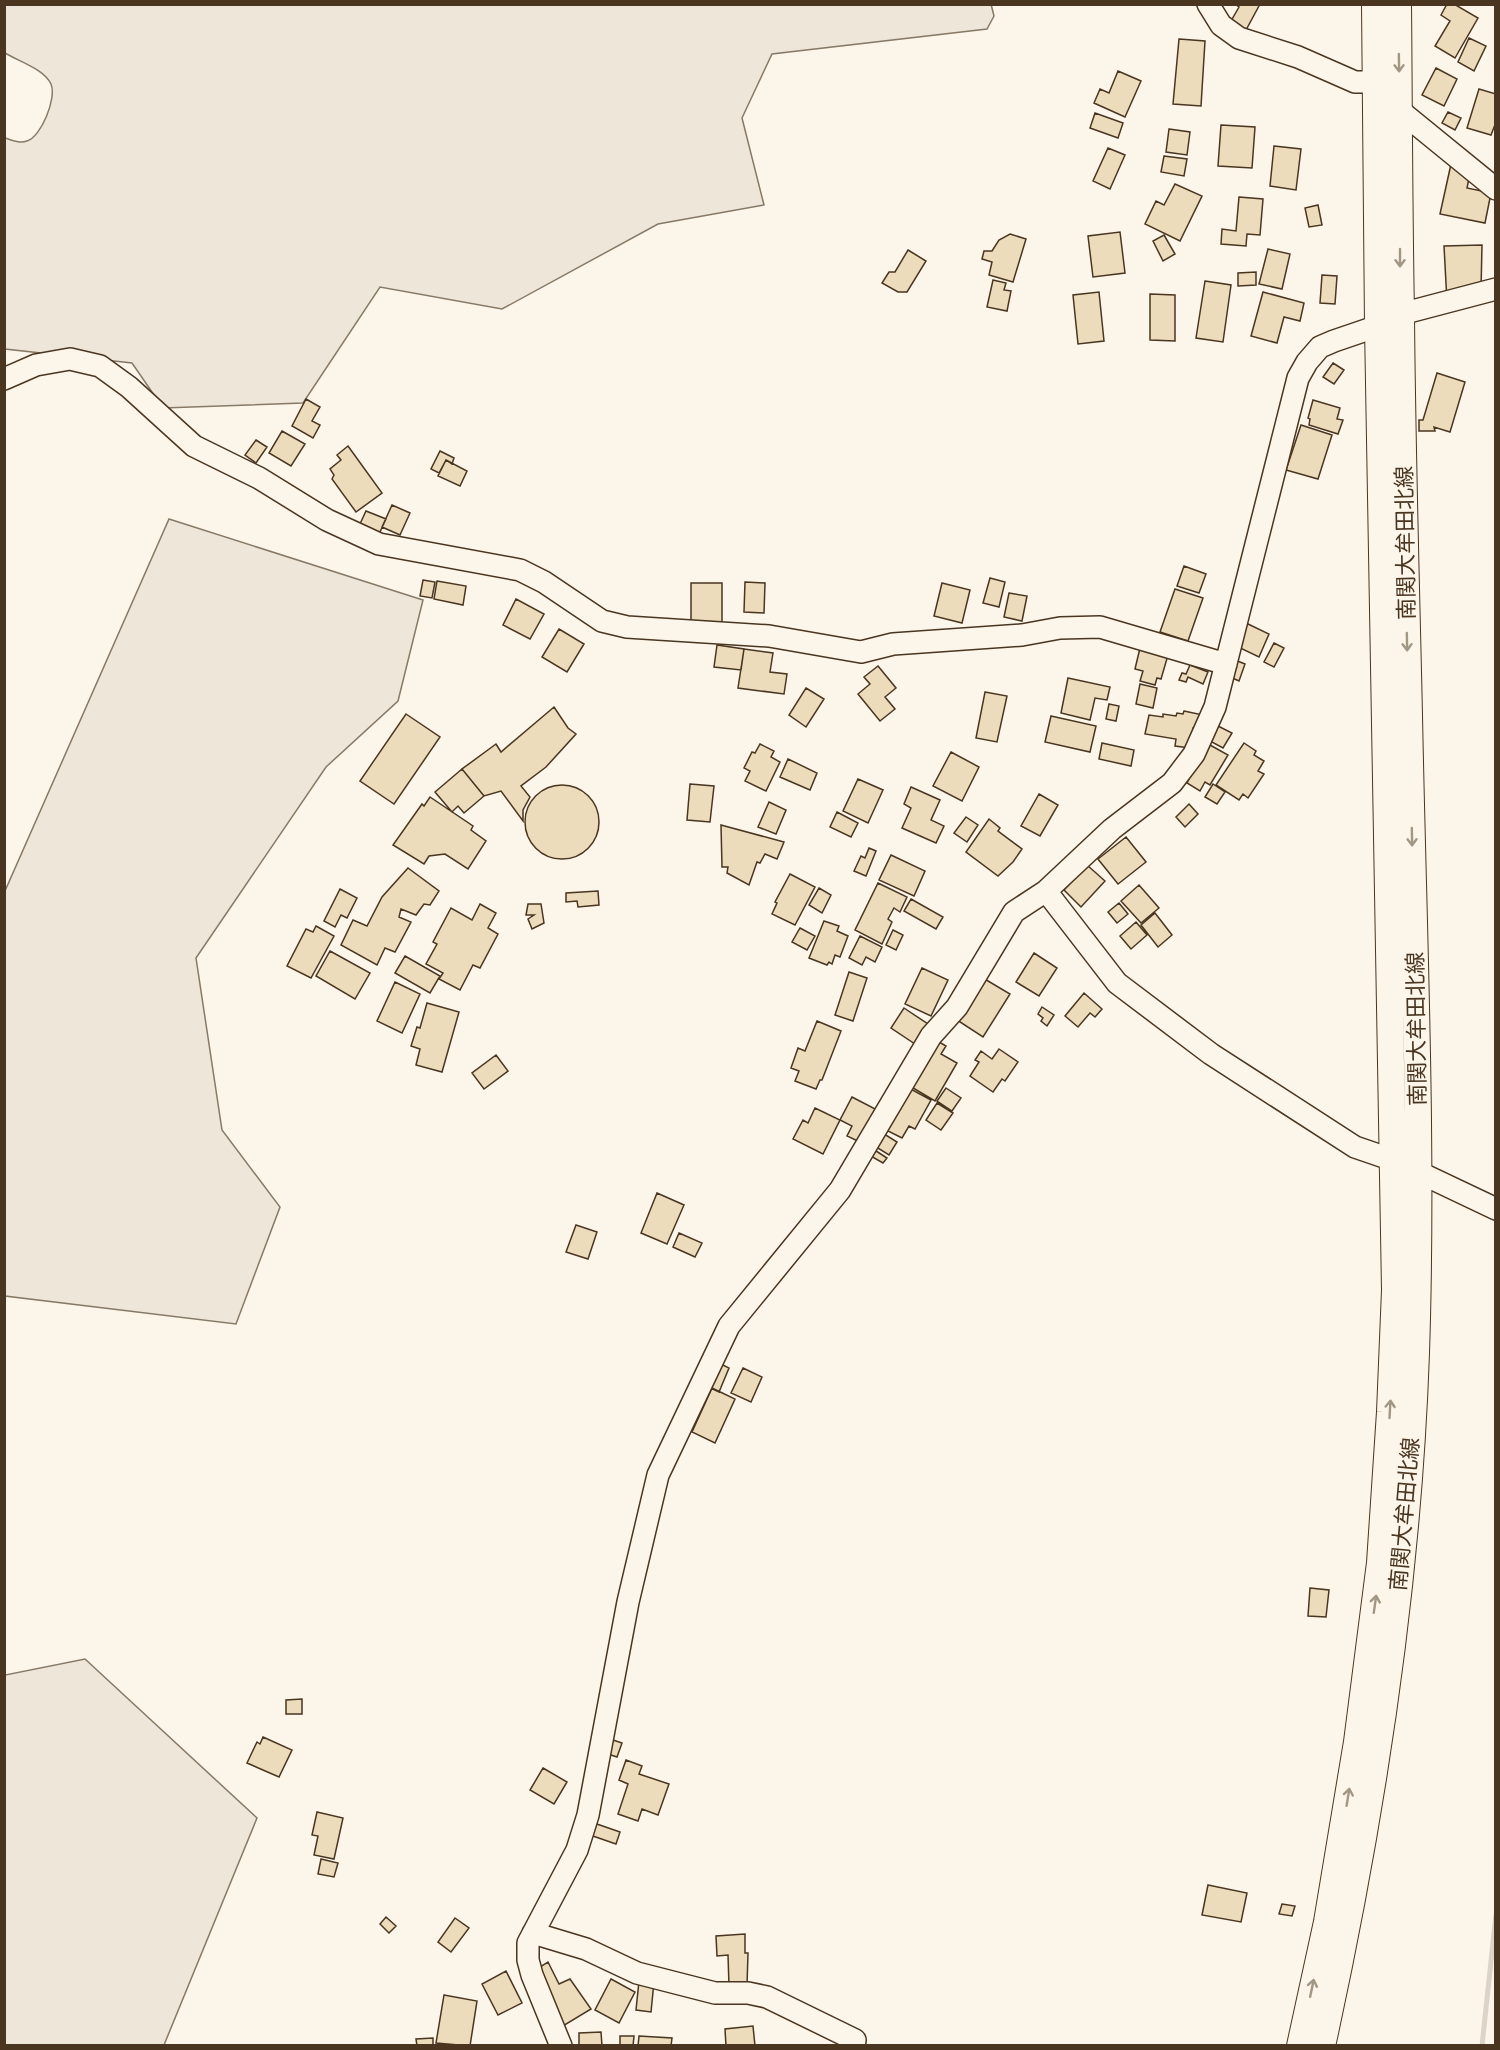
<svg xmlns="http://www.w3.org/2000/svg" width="1500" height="2050" viewBox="0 0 1500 2050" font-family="'Space Grotesk','Noto Sans JP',sans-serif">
  <rect width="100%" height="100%" fill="#fbf6e9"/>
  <path fill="#ede6d9" stroke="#887966" stroke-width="1.5" d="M991 4 994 16 987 29 772 54 742 118 764 205 658 224 502 309 380 287 303 403 163 408 132 363 5 349V138C12 140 19 144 27 141 41 137 57 98 51 84 44 69 18 61 5 53V5Z
    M169 519 423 600 398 701 326 767 196 958 222 1130 280 1207 236 1324 5 1296V891Z
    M85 1659 257 1818 164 2045H5V1675Z"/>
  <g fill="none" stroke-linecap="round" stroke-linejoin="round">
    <path stroke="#dcd4c6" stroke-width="5" d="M1482 2046 1496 1914"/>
  </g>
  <path fill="#ecdcbc" stroke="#4a3520" stroke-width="1.5" d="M1235 4H1260L1246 30 1231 21 1239 7Z
    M1447 4H1454L1478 18 1455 58 1435 46 1450 21 1441 15Z
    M1469 38 1486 46 1474 71 1458 62Z
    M1179 39 1205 41 1201 106 1173 104Z
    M1436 68 1457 79 1444 106 1422 95Z
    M1118 71 1141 81 1125 117 1094 103 1100 89 1109 93Z
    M1479 89 1496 94V122L1491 135 1467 128Z
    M1448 112 1461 118 1455 130 1442 123Z
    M1095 113 1123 123 1118 138 1090 128Z
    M1221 125 1255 127 1252 168 1218 166Z
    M1169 129 1190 132 1187 155 1166 152Z
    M1274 146 1301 149 1296 190 1270 186Z
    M1108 148 1125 155 1110 189 1093 181Z
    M1453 155 1473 159 1467 188 1491 193 1485 223 1440 214Z
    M1164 156 1187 159 1184 176 1161 172Z
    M1175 184 1202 196 1180 241 1145 224 1156 201 1164 205Z
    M1239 197 1263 199 1260 235 1247 234 1246 246 1221 244 1222 229 1236 231Z
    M1318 205 1322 225 1309 227 1305 208Z
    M1120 232 1125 273 1093 277 1088 236Z
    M1010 234 1026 239 1013 282 989 275 992 262 982 259 984 251H992L999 240Z
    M1164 235 1175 254 1163 261 1153 241Z
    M1482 245 1481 290 1447 302 1444 246Z
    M1268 249 1290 254 1282 289 1259 284Z
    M908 250 926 261 907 292H898L882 283 889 272H895Z
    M1256 272V285L1238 286V273Z
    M1322 275 1337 276 1335 304 1320 303Z
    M993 280 1006 283 1004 290 1011 291 1007 311 987 307Z
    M1205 281 1231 285 1223 342 1196 338Z
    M1099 292 1104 341 1078 344 1073 295Z
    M1263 292 1304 303 1300 321 1284 317 1277 343 1251 336Z
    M1150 294 1175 295V341L1150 340Z
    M1333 363 1344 370 1334 384 1323 377Z
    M1437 373 1465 382 1450 432 1434 427 1435 431H1419V420H1423Z
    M306 399 320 407 312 421 320 425 313 438 292 426Z
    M1313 400 1340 408 1337 419 1343 420 1338 434 1309 425 1310 419 1308 418Z
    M1301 425 1332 435 1318 479 1286 470Z
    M282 431 305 444 291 466 269 453Z
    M256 440 267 447 256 463 245 455Z
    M348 446 382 493 356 512 332 479 334 475 330 469 341 460 337 455Z
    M440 451 454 458 452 464 446 460 439 473 431 469Z
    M446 460 467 471 460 486 438 476Z
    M392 505 410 513 400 535 382 527Z
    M366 511 386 519 379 534 359 526Z
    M1184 566 1206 574 1199 593 1177 586Z
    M990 578 1005 582 999 607 983 603Z
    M423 580 435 582 432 598 420 596Z
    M437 581 466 586 463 605 434 599Z
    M745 582 765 583 764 613 744 612Z
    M691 583H722V622L691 623Z
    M942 583 970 590 962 623 934 616Z
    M1175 589 1203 598 1188 641 1160 632Z
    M1009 593 1027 596 1022 621 1004 617Z
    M516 599 544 614 530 639 503 625Z
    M1246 623 1269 634 1259 657 1236 646Z
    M559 629 584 644 567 672 542 657Z
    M1274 643 1284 648 1274 667 1264 662Z
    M717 645 744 649 741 670 714 667Z
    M1140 648 1168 655 1161 679 1157 678 1155 685 1140 681 1143 671 1135 669Z
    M744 649 773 653 770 672 787 674 784 694 738 688Z
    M1235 660 1245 664 1239 681 1228 676Z
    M1190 665 1208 672 1203 684 1188 677 1186 682 1179 680 1182 673 1186 674Z
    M878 666 896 688 885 697 895 709 880 721 858 694 870 684 864 677Z
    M1068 678 1110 687 1107 700 1095 698 1090 720 1061 713Z
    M1140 684 1157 688 1153 708 1136 704Z
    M806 688 824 699 806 727 789 715Z
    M985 692 1007 696 997 742 976 738Z
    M1109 704 1119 706 1116 721 1106 719Z
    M554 707 568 728 576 734 546 767 521 786 530 797 523 810V821L501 791 484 796 462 769 496 744 501 752Z
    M1184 711 1203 715 1201 729 1193 728 1190 748 1175 746 1176 739 1145 734 1149 715 1163 717V714L1176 716 1177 713 1183 714Z
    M406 714 440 737 394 804 360 781Z
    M1051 716 1096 726 1090 752 1045 742Z
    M1218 726 1232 733 1223 748 1210 741Z
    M1102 743 1134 750 1131 766 1099 759Z
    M1244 743 1256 751 1254 755 1264 761 1258 771 1264 774 1248 798 1243 794 1239 800 1216 785Z
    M760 744 774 751 771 757 780 762 766 791 745 781 750 771 744 768 752 752 755 753Z
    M1210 745 1228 755 1210 785 1205 782 1200 791 1187 783 1189 779 1185 776Z
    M951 752 979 767 962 801 933 786Z
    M788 759 817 773 810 790 780 777Z
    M462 769 484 796 464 813 458 806 452 812 435 792Z
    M858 779 883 790 868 823 843 811Z
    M690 784 714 786 710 822 687 820Z
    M1213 784 1225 792 1217 804 1205 797Z
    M525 822a37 37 0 1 1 74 0a37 37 0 1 1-74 0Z
    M911 787 940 800 931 820 944 826 936 843 902 828 911 808 904 804Z
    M1039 794 1058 805 1040 836 1021 826Z
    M430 797 473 826 471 830 486 841 468 869 445 854 429 856 424 864 393 845 422 804 424 806Z
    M769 802 786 810 776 834 758 827Z
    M1189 804 1198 814 1185 827 1176 817Z
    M837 812 858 823 851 837 830 827Z
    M966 817 978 825 967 842 954 833Z
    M989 819 1000 828 998 831 1022 849 1013 862 998 876 966 852Z
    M721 825 784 842 777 859 765 854 760 863 757 862 749 885 727 873 728 867H722Z
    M1126 837 1146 862 1118 884 1098 859Z
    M869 848 876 851 866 876 854 871 861 856 865 858Z
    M891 855 925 871 914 896 879 880Z
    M1087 865 1105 881 1081 907 1064 890Z
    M408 868 439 891 430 905 424 904 416 915 401 909 399 917 411 922 395 952 385 948 377 965 341 945 353 920 367 926 382 897Z
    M790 874 815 887 795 925 772 914 777 903 775 902Z
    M878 883 907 897 900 912 894 908 888 919 892 922 882 944 855 930Z
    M1139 885 1159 908 1141 923 1121 901Z
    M819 888 831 895 822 913 809 905Z
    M340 889 357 898 347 918 341 915 335 927 324 921Z
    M598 891 599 905 578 907 577 901 566 902V893Z
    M911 899 943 917 936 929 904 911Z
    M1119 903 1128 914 1117 923 1108 912Z
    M480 904 496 913 488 928 498 934 480 968 473 965 460 990 439 979 443 973 426 964 437 944 433 942 451 908 472 920Z
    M528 904H541L544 923 532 929 528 919 534 915H526Z
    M1155 913 1172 935 1158 947 1141 925Z
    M824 921 839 926 837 931 848 936 840 957 835 955 832 964 829 962 827 965 809 958Z
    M1136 922 1147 935 1131 949 1120 936Z
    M316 926 334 936 311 978 287 966 306 929 313 932Z
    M800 928 815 936 807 950 792 942Z
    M893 930 903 935 896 950 886 945Z
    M860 936 882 947 875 962 866 957 862 965 849 958Z
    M330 951 370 973 355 999 316 976Z
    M1034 953 1057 968 1039 996 1016 982Z
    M405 956 440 976 430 993 395 973Z
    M922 968 948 980 931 1016 905 1004Z
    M849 972 867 978 853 1021 835 1015Z
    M983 978 1010 994 983 1037 957 1020Z
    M395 982 420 994 402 1033 377 1021Z
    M1084 993 1102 1009 1095 1017 1090 1013 1078 1027 1065 1016Z
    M427 1003 459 1012 442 1072 416 1065 420 1049 411 1046 417 1027 420 1028Z
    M1042 1007 1054 1015 1047 1026 1041 1021 1043 1018 1038 1014Z
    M904 1008 928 1024 915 1044 891 1028Z
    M817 1021 841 1031 822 1080H820L816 1089 795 1081 799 1071 791 1068 798 1048 805 1051Z
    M934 1039 946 1046 941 1054 957 1063 935 1101 908 1085Z
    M999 1049 1018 1062 1005 1081 1002 1079 993 1092 970 1076 979 1062 975 1060 981 1051 992 1059Z
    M496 1055 508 1071 484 1089 472 1073Z
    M907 1087 931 1100 915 1129 909 1126 902 1138 884 1129Z
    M946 1088 961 1098 952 1111 937 1101Z
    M852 1097 881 1112 862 1143 847 1136 852 1126 840 1120Z
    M937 1103 953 1113 941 1130 926 1120Z
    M815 1108 840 1120 823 1154 793 1139 803 1120 808 1123Z
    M881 1132 897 1142 889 1155 873 1145Z
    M873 1149 887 1158 883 1163 869 1155Z
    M657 1193 684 1205 667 1244 641 1233Z
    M576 1225 597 1232 588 1259 566 1252Z
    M679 1233 702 1243 695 1257 673 1247Z
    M717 1362 729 1368 719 1392 706 1386Z
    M743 1368 762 1377 751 1402 731 1393Z
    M712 1388 735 1399 715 1443 692 1432Z
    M1310 1588 1329 1590 1326 1617 1308 1616Z
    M302 1699V1714H286V1700Z
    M263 1737 292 1750 279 1777 247 1763 257 1742 260 1744Z
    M610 1739 622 1743 617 1757 605 1753Z
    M626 1760 642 1766 639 1774 669 1784 658 1815 642 1809 638 1821 618 1814 628 1784 619 1780Z
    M543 1768 567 1782 554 1804 530 1790Z
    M317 1812 343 1818 334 1859 314 1855 318 1836 312 1835Z
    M594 1823 620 1832 616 1844 590 1835Z
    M321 1859 338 1863 334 1877 318 1874Z
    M1208 1885 1247 1893 1241 1922 1202 1915Z
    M1282 1904 1295 1906 1292 1916 1279 1914Z
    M386 1917 396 1926 389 1933 380 1924Z
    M455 1918 469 1928 451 1952 438 1942Z
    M745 1934V1953H748L747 1985 729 1986 728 1955 717 1956 716 1936Z
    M548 1962 559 1984 570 1979 591 2009 563 2026 535 1970Z
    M506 1971 522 2003 498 2015 482 1984Z
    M611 1979 635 1992 619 2023 595 2010Z
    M639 1981 654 1982 651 2012 636 2010Z
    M444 1995 477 2001 470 2046 436 2043Z
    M753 2026 755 2046H726L725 2029Z
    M601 2032 602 2046H579V2033Z
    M620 2036H634L633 2046H620Z
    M639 2036 672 2038 671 2046H638Z
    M433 2038V2046H417L416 2039Z"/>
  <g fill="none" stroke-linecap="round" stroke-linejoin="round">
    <g stroke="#4a3520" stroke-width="24">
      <path id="minor" d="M1208 4 1221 25 1239 38 1298 57 1355 82H1376L1399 110 1496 189
        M4 379 36 365 70 359 100 366 129 387 194 446 259 478 327 520 379 544 520 570 544 582 602 621 627 627 769 636 861 652 893 644 1022 635 1060 628 1100 627 1226 664
        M1046 891 1117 983 1211 1054 1355 1147 1393 1160 1496 1209
        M533 1933 586 1949 637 1973 715 1993H748L767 1997 855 2040 854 2046
        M561 2046 532 1975 528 1960V1943L577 1850 588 1815 628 1602 658 1475 729 1326 840 1190 931 1036 957 1007 1014 912 1046 891 1112 829 1172 783 1194 754 1215 707 1298 378 1307 362 1320 347 1334 341 1378 326 1401 314 1496 289"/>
    </g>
    <g stroke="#4a3520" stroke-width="28">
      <path id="major" d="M1300 2046 1327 1922 1357 1742 1380 1563 1390 1412 1395 1290 1378 326 1375 4
        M1322 2046C1372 1818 1408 1586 1416 1353 1423 1140 1413 927 1409 715 1406 581 1402 447 1401 313 1399 210 1399 107 1398 4"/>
    </g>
    <use href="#minor" stroke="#fbf6e9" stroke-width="21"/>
    <use href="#major" stroke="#fbf6e9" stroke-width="26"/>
  </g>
  <defs><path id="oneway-shaft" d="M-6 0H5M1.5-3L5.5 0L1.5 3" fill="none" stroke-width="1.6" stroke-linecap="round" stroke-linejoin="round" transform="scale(1.5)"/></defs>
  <g stroke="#a29684">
    <use href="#oneway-shaft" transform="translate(1399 63) rotate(89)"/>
    <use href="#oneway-shaft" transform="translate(1400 258) rotate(90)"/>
    <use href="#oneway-shaft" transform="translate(1407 642) rotate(89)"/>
    <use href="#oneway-shaft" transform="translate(1412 837) rotate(89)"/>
    <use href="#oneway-shaft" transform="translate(1390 1409) rotate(-87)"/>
    <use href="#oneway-shaft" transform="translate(1375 1604) rotate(-82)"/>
    <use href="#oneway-shaft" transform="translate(1348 1797) rotate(-81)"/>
    <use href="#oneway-shaft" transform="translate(1312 1988) rotate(-78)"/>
  </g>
  <g text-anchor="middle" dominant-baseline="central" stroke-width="4.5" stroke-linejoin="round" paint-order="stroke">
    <g font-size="22" fill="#4a3520" stroke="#fbf6e9">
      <text transform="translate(1405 543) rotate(-91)">南関大牟田北線</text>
      <text transform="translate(1416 1029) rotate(-91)">南関大牟田北線</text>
      <text transform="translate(1404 1514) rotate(-85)">南関大牟田北線</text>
    </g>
  </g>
  <rect width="1500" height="2050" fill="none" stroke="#4a3520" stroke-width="12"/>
</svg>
